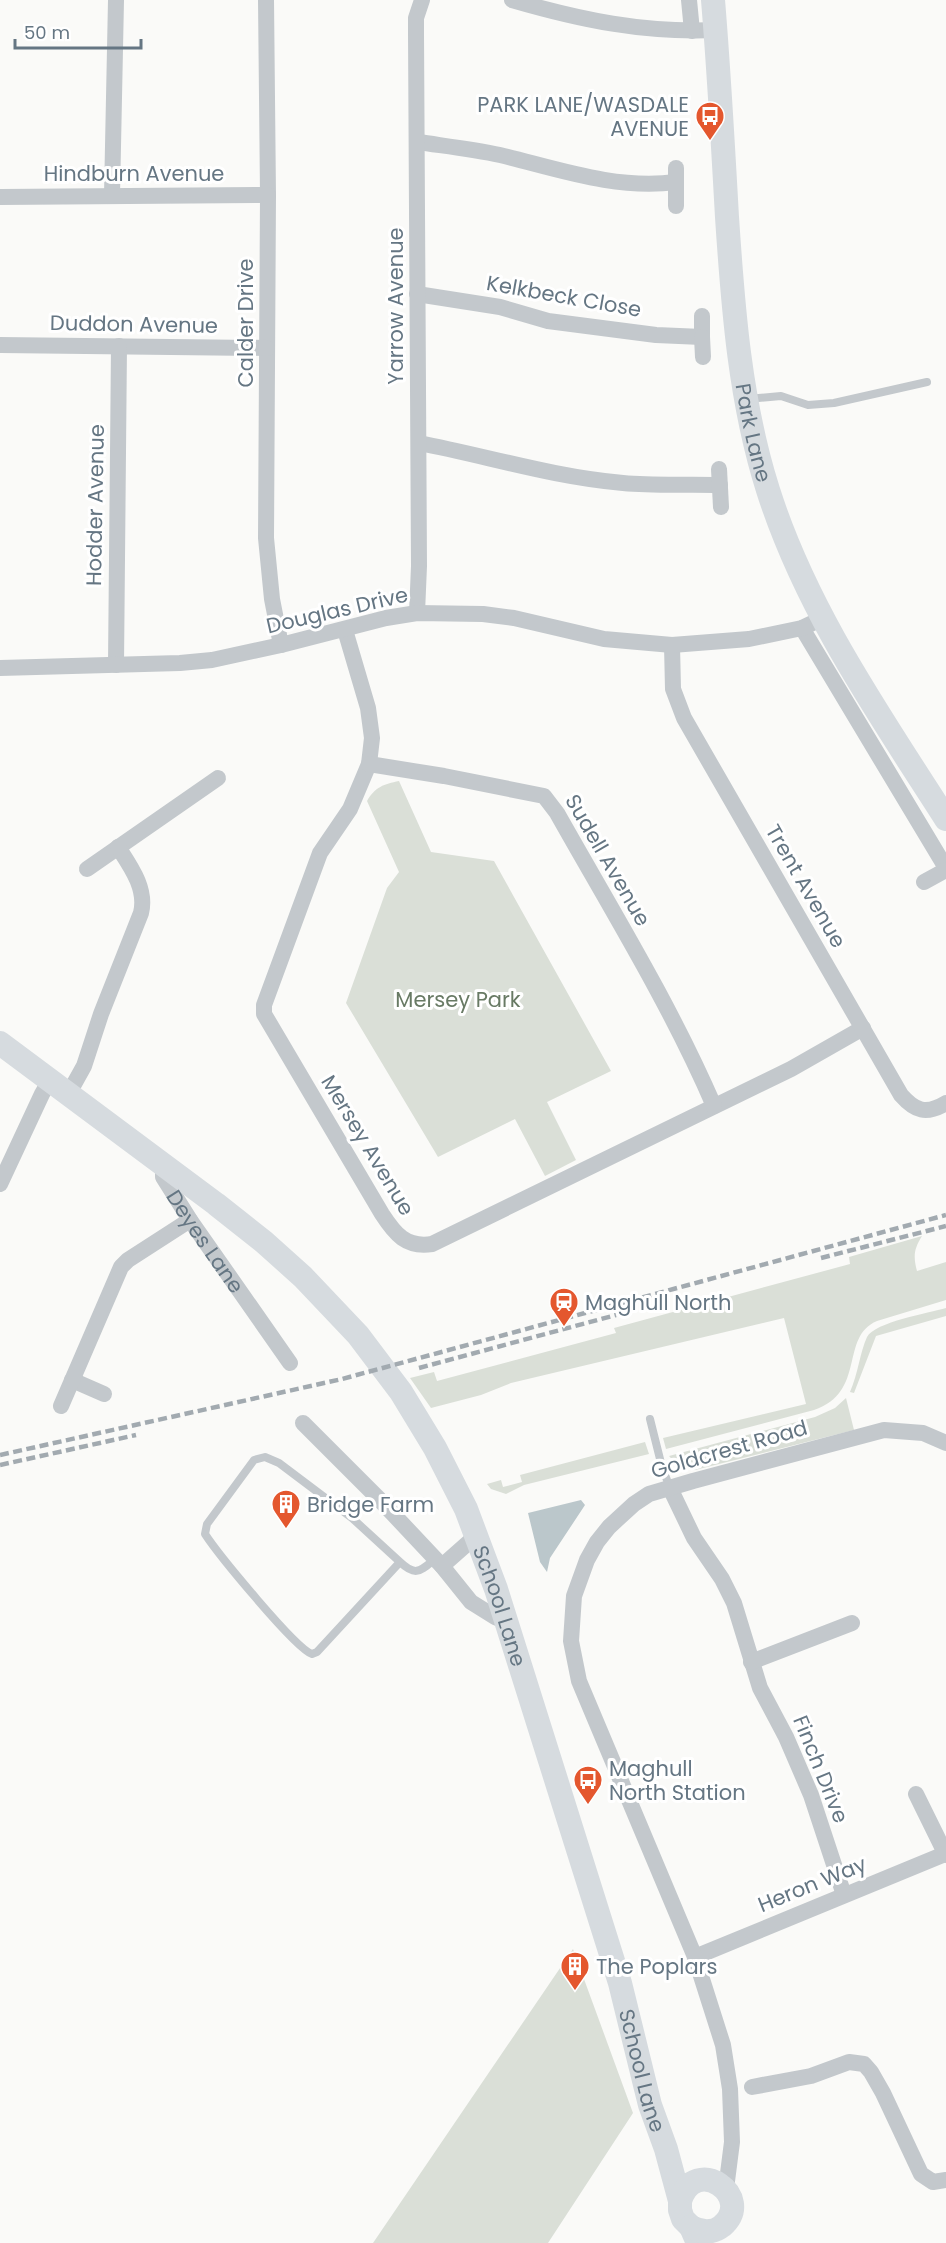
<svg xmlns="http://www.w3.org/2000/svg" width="946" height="2243" viewBox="0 0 946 2243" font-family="Poppins,sans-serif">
  <rect width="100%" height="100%" fill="#fafaf8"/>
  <path fill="#dadfd7" d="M399 781 431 852 494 861 611 1071 547 1102 576 1160 545 1176 515 1119 438 1157 346 1003 387 888 399 872 367 801C375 787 384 784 399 781Z
    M922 1236C914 1249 913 1256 917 1271L946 1262V1300L877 1321C839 1337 867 1392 814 1410L666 1449 663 1438 806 1404 784 1318 511 1383 481 1395 431 1408 410 1378 434 1372 437 1381 616 1333 614 1328 850 1264 849 1257Z
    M946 1308V1316L876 1336 854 1393 850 1392C858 1374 860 1352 867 1337 875 1322 929 1313 946 1308Z
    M846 1398 854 1430 695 1470 680 1468 669 1456 815 1417 835 1408Z
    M645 1442 649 1454 524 1485 506 1494 491 1489 487 1484 501 1480 503 1487 522 1482 520 1475Z
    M573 1949 633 2113 548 2243H373Z"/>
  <path fill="#bbc7cb" d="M581 1500 585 1505 550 1558 547 1572 540 1562 528 1513Z"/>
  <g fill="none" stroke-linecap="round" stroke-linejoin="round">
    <path stroke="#c3c8cc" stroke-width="8" d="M747 399 781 396 808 405 834 403 927 382
      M650 1419 662 1467 670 1488
      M400 1562 317 1652 312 1654C295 1648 218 1554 205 1534L207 1524 254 1460 265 1457 279 1463 352 1518 400 1562C416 1577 420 1571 435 1559"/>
    <g stroke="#c3c8cc" stroke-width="16">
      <path d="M266 0 268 195 266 538 272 599 281 645"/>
      <path d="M512 0C581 20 643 33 716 30"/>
      <path d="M689 0 692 31"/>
      <path d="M418 142C445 146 473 149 500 155 558 169 616 190 676 182"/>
      <path d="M112 195 116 0"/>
      <path d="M0 197 268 195"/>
      <path d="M676 206V168"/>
      <path d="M417 294 500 307 548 321 656 335 702 337V316"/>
      <path d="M702 337 703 357"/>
      <path d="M0 345 267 348"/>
      <path d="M419 443C487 456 553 477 623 483 655 486 688 484 720 485"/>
      <path d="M719 469 721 507"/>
      <path d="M417 613 419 566 416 33V18L422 0"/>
      <path d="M802 628 946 868"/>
      <path d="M345 630 368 708 372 738 369 764 350 809 320 853 264 1005V1014L382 1214C395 1234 406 1248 432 1244L791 1069 863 1028"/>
      <path d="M672 645 673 689 684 718 901 1095C915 1111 926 1115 946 1103"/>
      <path d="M116 665 119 346"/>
      <path d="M0 668 180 663 212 660 281 645 386 618 417 613 483 614 514 618 604 639 672 645 749 639 802 628 823 618"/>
      <path d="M369 764 444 776 544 796 557 813C611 909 670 1004 714 1106"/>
      <path d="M87 869 218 778"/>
      <path d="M924 882 946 870"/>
      <path d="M69 1093 84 1066 101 1014 141 913C147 889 131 867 118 847"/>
      <path id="s1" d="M163 1164V1177L190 1220 290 1363"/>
      <path d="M0 1184 42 1094 50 1080"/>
      <path d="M72 1380 104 1394"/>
      <path d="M61 1406 121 1267 128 1260 190 1220"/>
      <path d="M303 1423 379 1499 442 1566 471 1602 495 1617 505 1621"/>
      <path d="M670 1488 694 1538 722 1579 734 1603 760 1688 786 1737 811 1795 844 1895"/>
      <path d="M442 1566 477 1535"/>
      <path d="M751 1662 852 1623"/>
      <path d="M916 1794 946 1855"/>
      <path d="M695 1957 945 1854"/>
      <path d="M752 2087 811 2076 849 2062 864 2064 871 2072 883 2093 921 2174 933 2182 946 2180"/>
      <path d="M726 2189 732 2142 730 2089 723 2045 695 1957 579 1681 571 1641 574 1596 587 1560 597 1542 609 1527 634 1504 649 1494 693 1481 884 1430 923 1433 946 1443"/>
    </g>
    <g stroke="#d6dbdf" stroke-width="24">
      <path id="s2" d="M713 0C719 72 723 145 727 217 733 308 740 402 768 490 806 610 879 714 946 819"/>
      <path id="s3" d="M0 1043 216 1204 264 1242 303 1277 358 1335 401 1392 435 1448 466 1509 496 1589 620 1983 650 2105 666 2149 680 2201V2210L683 2219 691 2227 698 2243"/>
      <path d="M680 2201C695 2153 756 2197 722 2226 712 2234 701 2232 691 2227"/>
    </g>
    <path stroke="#a2aab0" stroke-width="4.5" stroke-dasharray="9 4.5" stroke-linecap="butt" d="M821 1258 946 1226
      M419 1368 616 1315
      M0 1455 342 1379 946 1215
      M0 1465 136 1435"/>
  </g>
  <defs>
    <g id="bus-pin" transform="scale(1.5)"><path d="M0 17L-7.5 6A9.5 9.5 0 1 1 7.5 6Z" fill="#e4572e" stroke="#fff"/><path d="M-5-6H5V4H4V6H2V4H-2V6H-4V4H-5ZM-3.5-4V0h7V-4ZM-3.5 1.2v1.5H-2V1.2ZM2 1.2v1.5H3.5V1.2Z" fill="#fff"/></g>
    <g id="station-pin" transform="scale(1.5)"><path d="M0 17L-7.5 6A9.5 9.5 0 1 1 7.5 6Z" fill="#e4572e" stroke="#fff"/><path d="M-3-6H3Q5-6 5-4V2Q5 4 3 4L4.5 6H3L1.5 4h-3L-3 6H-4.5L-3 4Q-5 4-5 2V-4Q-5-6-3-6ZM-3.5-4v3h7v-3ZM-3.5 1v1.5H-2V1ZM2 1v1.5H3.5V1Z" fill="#fff"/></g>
    <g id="building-pin" transform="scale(1.5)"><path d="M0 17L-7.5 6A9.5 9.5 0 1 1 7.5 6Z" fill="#e4572e" stroke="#fff"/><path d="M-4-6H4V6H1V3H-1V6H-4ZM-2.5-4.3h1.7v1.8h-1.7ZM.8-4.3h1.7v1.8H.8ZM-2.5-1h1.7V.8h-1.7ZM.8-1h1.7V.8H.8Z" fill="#fff"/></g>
  </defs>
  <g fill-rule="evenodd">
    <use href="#bus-pin" x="710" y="116"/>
    <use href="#station-pin" x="564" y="1302"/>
    <use href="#building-pin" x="286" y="1504"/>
    <use href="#bus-pin" x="588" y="1780"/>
    <use href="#building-pin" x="575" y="1966"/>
  </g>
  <g text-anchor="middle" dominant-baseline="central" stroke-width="6" stroke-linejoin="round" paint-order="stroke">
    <g font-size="21" fill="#657683" stroke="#fff" text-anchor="start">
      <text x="689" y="104" text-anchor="end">PARK LANE/WASDALE<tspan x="689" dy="24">AVENUE</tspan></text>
      <text x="585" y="1302">Maghull North</text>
      <text x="307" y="1504">Bridge Farm</text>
      <text x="609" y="1768">Maghull<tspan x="609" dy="24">North Station</tspan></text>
      <text x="596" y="1966">The Poplars</text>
    </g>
    <g font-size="21" fill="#657683" stroke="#fff">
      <text x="134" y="173">Hindburn Avenue</text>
      <text transform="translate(564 296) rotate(10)">Kelkbeck Close</text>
      <text transform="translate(395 306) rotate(-90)">Yarrow Avenue</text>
      <text transform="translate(245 323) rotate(-90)">Calder Drive</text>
      <text transform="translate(134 324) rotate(1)">Duddon Avenue</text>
      <text stroke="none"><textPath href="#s2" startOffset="435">Park Lane</textPath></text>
      <text transform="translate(95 505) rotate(-89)">Hodder Avenue</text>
      <text transform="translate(337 610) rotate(-13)">Douglas Drive</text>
      <text transform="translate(608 860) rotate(60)">Sudell Avenue</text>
      <text transform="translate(806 886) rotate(60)">Trent Avenue</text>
      <text transform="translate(368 1145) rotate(59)">Mersey Avenue</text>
      <text stroke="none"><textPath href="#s1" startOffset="90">Deyes Lane</textPath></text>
      <text transform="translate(729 1449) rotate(-16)">Goldcrest Road</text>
      <text stroke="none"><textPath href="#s3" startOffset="771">School Lane</textPath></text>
      <text transform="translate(821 1769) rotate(68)">Finch Drive</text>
      <text transform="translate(812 1884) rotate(-22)">Heron Way</text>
      <text stroke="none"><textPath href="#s3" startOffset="1257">School Lane</textPath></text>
    </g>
    <g font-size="21" fill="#687a64" stroke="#fff">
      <text x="458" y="999">Mersey Park</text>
    </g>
  </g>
  <path d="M15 39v9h126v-9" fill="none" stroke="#657683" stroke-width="3"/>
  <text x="24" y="39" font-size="18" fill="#657683" stroke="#ffffff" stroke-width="4.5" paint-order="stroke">50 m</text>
</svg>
